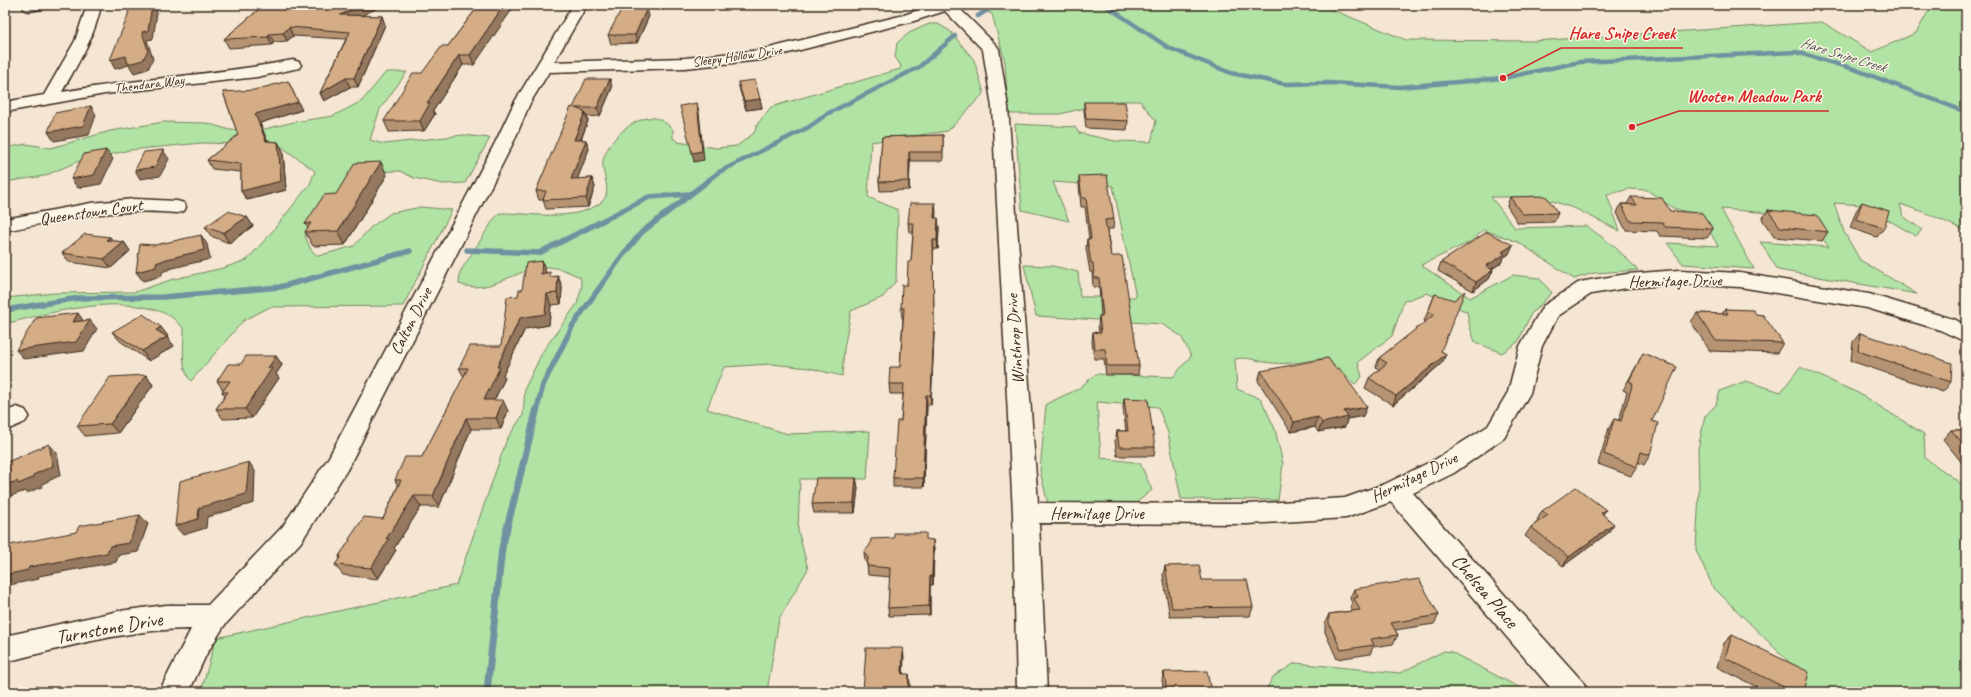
<svg xmlns="http://www.w3.org/2000/svg" width="1971" height="697" viewBox="0 0 1971 697" font-family="Caveat,sans-serif">
  <rect width="100%" height="100%" fill="#f4e6d2"/>
  <filter id="ink" filterUnits="userSpaceOnUse"><feTurbulence type="fractalNoise" baseFrequency=".025" numOctaves="2"/><feDisplacementMap in="SourceGraphic" scale="8" xChannelSelector="R" yChannelSelector="G"/><feConvolveMatrix kernelMatrix="1 2 1 2 8 2 1 2 1" color-interpolation-filters="sRGB"/></filter>
  <g filter="url(#ink)">
    <path fill="#b0e3a4" stroke="#768661" d="M972 5H1321L1406 40 1534 41 1822 22 1872 52 1916 33 1932 5H1966V231L1926 213 1900 204 1903 216 1922 230 1916 236 1862 205 1834 203 1844 232 1860 260 1917 294 1778 270 1760 242 1829 247 1805 216 1721 209 1754 269 1683 264 1667 243 1718 246 1701 216 1673 208 1647 190 1629 189 1607 195 1620 231 1576 209 1541 197H1491L1515 228 1587 226 1615 247 1638 270 1594 273 1574 279 1518 242 1484 230 1470 242 1421 265 1470 298 1513 275 1539 278 1552 293 1531 314 1518 342 1502 353 1475 342 1470 327 1467 312 1427 293 1404 301 1392 336 1358 362 1362 377 1355 384 1325 358C1307 361 1289 365 1272 363 1259 362 1248 356 1235 359L1237 389 1261 399 1275 429 1283 464 1278 500 1181 499 1168 433 1158 407 1097 402 1101 458 1140 463 1152 490 1136 503 1048 504 1040 471 1046 404 1078 389 1096 374 1173 377 1191 356 1181 336 1162 324 1036 316 1024 265 1053 266 1078 272 1080 297H1136L1113 186 1053 182 1069 221 1022 210 1015 124 1075 127 1079 133 1115 141 1151 142 1156 121 1140 101H1115L1060 114H1008L1005 62 992 14Z
      M929 24H938L950 31 974 60 984 93 948 131 871 142 868 197 898 210 896 281 883 297 851 311 844 349 842 376 809 368 771 364 724 367 707 409 788 434 870 431 867 479H800L798 530 808 569 779 619 767 692H201L216 638 456 585 507 439 523 415 525 388 543 351 577 304 582 286 580 277C569 272 560 268 548 267 516 267 491 296 459 284L460 272 494 219 500 213C532 213 571 222 599 204 615 194 601 175 603 161 607 142 628 122 647 118 658 116 666 122 673 130V138L678 142 716 148 737 146 754 133 758 123 771 107 900 69 901 66 895 57 897 43 909 33Z
      M386 72H407L380 109 370 140 384 144 463 135 490 138 465 183 443 184 414 178 400 171 367 172 322 208 305 236 311 250 318 256 354 246 371 227 391 213 421 207 452 210 403 306 270 307 243 321 191 381C180 369 184 345 184 329 180 325 175 319 170 316 127 292 51 312 5 324V298L55 293 135 292 170 280 223 268 247 260 271 233 310 184 315 171 279 145 202 143 130 150 77 162 44 176 5 182V148L26 144 51 148 110 131 164 122 206 123 230 130 256 131 294 122 333 116 362 101Z
      M1800 367 1858 393 1924 434 1925 458 1958 481 1966 490V692H1803L1804 677 1713 587 1696 550 1699 492 1698 449 1705 416 1716 405 1720 391 1746 381 1781 392Z
      M1444 651 1451 652 1528 692H1225L1226 690H1266L1273 677 1295 663 1400 673Z"/>
    <g fill="none" stroke-linecap="round" stroke-linejoin="round">
      <path stroke="#7191a0" stroke-width="4.5" d="M1105 5 1169 48 1231 73 1285 84 1329 83 1400 87 1503 78 1580 62 1796 52 1854 69 1966 112
        M978 16 995 5
        M707 181 719 172 809 127 827 114 919 67 955 36"/>
      <path stroke="#7191a0" stroke-width="5.5" d="M467 250 539 253 649 197 689 194
        M5 310 79 298 163 297 280 287 410 251
        M537 409 543 385 573 325 622 256 642 232 709 180"/>
      <path stroke="#7191a0" stroke-width="7" d="M487 692 502 548 537 408"/>
      <g stroke="#3b2a1e" stroke-width="3">
        <path id="minor" d="M24 5H48L46 8 30 11 25 10 23 7Z
          M87 5H101C95 37 78 63 62 92 139 78 217 75 293 60L299 62 301 65 299 68 257 77 105 94 5 112V102L44 95 75 41Z
          M573 5H587L554 62 685 58 761 50 904 15 933 5H956L997 46 999 49 1008 107 1038 503 1247 504 1345 498 1387 483 1436 459 1488 426 1508 392 1520 346 1543 306 1578 283 1585 281 1627 274 1679 270 1740 273 1869 294 1956 320 1966 326V342L1940 330 1867 308 1740 287 1679 284 1627 288 1591 294 1558 316 1542 346 1530 393 1504 438 1454 473 1413 493 1583 682 1588 692H1554L1391 502 1346 518 1247 524 1039 523 1047 692H1017L1013 513 992 107 983 50 945 11 914 21 761 60 685 68 549 72 530 103 514 141 347 470 301 542 224 626 206 655 189 692H159L191 629C128 629 66 647 5 662V636L119 611 166 605H208L283 526 329 457 496 141 514 103Z
          M134 199 177 201 184 203 186 207 184 211 177 213C118 207 62 219 5 231V219L91 203Z
          M17 407 25 410 29 416 25 422 5 431V412Z"/>
      </g>
      <use href="#minor" fill="#fcf5e5" fill-rule="evenodd"/>
    </g>
    <path fill="#b69473" stroke="#3b2a1e" d="M264 5 361 16H382L385 25 358 87H350L324 101 320 93 346 39 293 36 287 41 274 42 272 45 229 48 224 39Z
      M479 5 474 65H463L433 111 435 114 424 131 389 132 384 121 422 73 448 46Z
      M649 16 637 43 611 44 608 35Z
      M610 79 612 88 600 116 587 117 588 121 581 140H586L589 149 577 179 592 178 595 187 588 207 546 209 543 200H539L536 191 573 108Z
      M738 82 760 99 762 108 746 110 740 91Z
      M223 92 302 110 260 123 267 141 278 142 283 151 286 190 247 200 241 191V172L212 169 207 160 238 135Z
      M1084 102 1128 121 1127 130 1086 128 1084 110Z
      M943 135V161H910L909 190 880 191 879 182 882 137Z
      M387 175 345 245 313 246 305 232 308 228 305 224 336 194Z
      M1079 176 1114 219 1113 229H1107L1111 256 1139 366 1138 375H1106L1104 359H1094L1092 342 1093 332 1099 333 1098 326 1099 316H1101L1099 287H1093L1092 272H1090L1086 248 1087 239H1089L1085 207H1081L1079 185Z
      M1510 197 1558 213 1554 222 1518 223 1507 206Z
      M1631 197 1670 211 1713 229 1707 238 1660 236 1657 231 1626 230 1617 213 1621 204H1627Z
      M1862 202 1884 228 1877 237 1850 228 1856 211Z
      M935 203V218L939 227 938 249H933L934 334 931 405H927L924 487H893V478L901 421 903 394H890L889 384 900 367 903 318H902L901 308 907 285 911 262 913 232H909L908 223Z
      M1768 210 1828 232 1822 241 1774 237 1762 219Z
      M247 217 253 226 229 243 211 236 205 227Z
      M110 237 113 241 124 242 130 251 111 268 69 262 62 253Z
      M1509 254 1503 258 1501 263 1492 269 1493 270 1489 279 1473 291 1438 271 1441 262Z
      M542 261 546 273 552 277 558 276 562 287 561 304 551 305 549 325 525 329 503 375 505 378 494 400 508 411 501 429H471L439 507H421L394 548 396 550 378 579 343 575 335 565 340 558 339 556 350 541 349 539 383 519 398 486 395 480 422 457 464 377 459 368 501 346 522 290Z
      M1435 294 1441 351 1446 354 1442 363 1393 405 1365 388 1369 378 1379 370 1376 367 1379 358 1426 322 1424 321Z
      M1725 309 1756 314 1783 343 1777 353 1710 351 1691 322 1697 313 1722 314Z
      M112 332 168 336 167 337 174 346 149 361 120 341Z
      M1860 333 1951 382 1943 392 1851 361 1853 342Z
      M1643 353 1652 421 1650 455 1644 465 1638 462 1637 467 1631 476 1598 464 1609 428 1614 419 1619 420 1627 392 1623 390 1638 363Z
      M276 356 282 365 276 374 279 378 252 418 223 419 216 409 225 396 222 392 223 390 217 381 241 364Z
      M1261 371 1363 416 1347 419 1345 427 1318 432 1315 427 1291 432 1258 381Z
      M146 375 153 385 118 433 85 436 77 426Z
      M1124 398 1155 447 1154 456H1117L1115 441 1117 431H1126L1123 408Z
      M1951 430H1966V468L1943 439Z
      M856 478 858 488 855 513H814L812 504Z
      M1542 511 1603 515 1608 533 1563 566 1525 536 1531 527 1539 521 1537 520Z
      M926 539 934 549 933 585H930V615L889 616 888 608 890 577 868 575 867 564 865 561 864 552Z
      M1165 566 1202 580 1253 607 1250 616 1170 617 1163 575Z
      M1354 589 1439 615 1434 624 1395 630 1398 635 1393 644 1373 647 1370 654 1337 659 1325 632V623L1329 614 1352 611 1350 607 1352 603 1350 598Z
      M1732 635 1804 692H1767L1717 667 1724 643Z
      M1164 672 1211 692H1164L1162 680Z"/>
    <path fill="#94785e" stroke="#3b2a1e" d="M152 5H158L153 39 147 40 153 59 148 69 134 73 129 65 115 69 110 60Z
      M363 5H384L344 24 340 15Z
      M504 5H515L474 65 470 55Z
      M647 8 649 16 637 43 635 35Z
      M382 16 385 25 358 87 354 78Z
      M289 27 293 36 287 41 283 33Z
      M269 34 274 42 272 45 268 37Z
      M459 55 463 65 433 111 435 114 424 131 420 121 427 103Z
      M346 78 350 87 324 101 320 93Z
      M610 79 612 88 600 116 597 108Z
      M288 81 302 110 260 123 271 150 266 141 255 114Z
      M760 99 762 108 746 110 744 101Z
      M697 103 699 112 704 160 694 162 692 153Z
      M91 106 96 115 89 135 54 141 48 132Z
      M585 112 588 121 577 149 574 140Z
      M586 140 589 149 574 188 571 179Z
      M278 142 283 151 286 190 247 200 241 191Z
      M106 150 113 159 101 184 78 188 71 179Z
      M163 150 169 159 160 176 140 179 135 170Z
      M909 152 910 161 909 190Z
      M381 162 387 175 345 245 338 231Z
      M592 178 595 187 588 207 586 198Z
      M935 203 936 212 935 227 934 218Z
      M247 217 253 226 229 243 223 233Z
      M938 218 939 227 938 249 937 240Z
      M201 235 207 244 210 259 173 268 162 272V276L143 281 136 272Z
      M110 237 117 246 106 240Z
      M933 240 934 334 931 405V395Z
      M124 242 130 251 111 268 104 259Z
      M1513 245 1509 254 1503 258 1501 263 1482 275 1486 266 1502 252Z
      M542 261 546 272 545 284 541 274Z
      M1493 270 1489 279 1473 291 1476 282Z
      M558 276 562 287 561 304 557 293Z
      M547 294 551 305 549 325 525 329 503 375 505 378 489 411 484 400 497 367 520 318Z
      M78 313 85 323 73 322Z
      M90 320 97 329 84 351 24 359 16 350Z
      M161 327 168 336 163 339 156 330Z
      M167 337 174 346 149 361 142 351Z
      M1446 354 1442 363 1393 405 1396 396Z
      M276 356 282 365 276 374 279 378 252 418 245 409 268 368Z
      M146 375 153 385 118 433 110 424Z
      M926 395 927 405 924 487 923 478Z
      M503 400 508 411 501 429 496 418Z
      M1367 407 1363 416 1347 419 1345 427 1318 432 1322 423 1344 411Z
      M1318 417 1315 427 1291 432 1294 422Z
      M466 418 471 429 439 507 433 496Z
      M49 444 57 453 61 475 42 484V487L27 493 25 491 5 498V485L33 475Z
      M249 462 255 471 254 503 207 517 206 528 183 535 175 526Z
      M856 478 858 488 855 513 854 503Z
      M414 496 421 507 394 548 396 550 378 579 371 568 386 539Z
      M1606 510 1600 519 1601 513Z
      M140 515 148 524 138 552 119 555 116 562 39 576 38 579 5 586V575L29 567 110 546Z
      M1614 524 1608 533 1563 566 1569 557Z
      M933 540 934 549 933 585 932 576Z
      M930 576V615L929 606Z
      M903 648 904 657 903 683 902 674Z
      M909 674 910 683V692H908Z"/>
    <path fill="#d4ac86" stroke="#3b2a1e" d="M130 5H152L148 31 142 32 148 50 143 60 128 64 126 56 110 60 127 18Z
      M264 5H363L340 15 382 16 354 78H346L320 93 350 32 289 27 283 33 269 34 268 37 224 39Z
      M479 5H504L470 55H459L427 103H430L420 121H384L413 73H422L442 46H448Z
      M622 8H647L635 35H608Z
      M586 79H610L597 108H575L585 112 574 140H586L571 179 592 178 586 198 543 200 546 191H536L571 107 573 108Z
      M755 80 760 99 744 101 738 82Z
      M288 81 298 102 255 114 266 141 278 142 281 181 241 191V164L207 160 238 135 223 92 254 90Z
      M1084 102H1125L1128 121 1086 119Z
      M697 103 702 151 692 153 680 106Z
      M91 106 83 126 48 132 55 113Z
      M943 135V152H909V181L879 182 882 137Z
      M106 150 94 175 71 179 84 154Z
      M163 150 155 167 135 170 144 152Z
      M381 162 338 231 305 232 311 223 305 224 324 195 336 194 355 163Z
      M1107 175 1114 219 1105 220 1111 256H1122L1139 366H1107L1105 349H1095L1093 332 1101 333 1099 316H1103L1099 278H1094L1093 263H1091L1087 239H1091L1086 198H1082L1079 176Z
      M1546 196 1558 213 1522 214 1510 197Z
      M1631 197 1662 198 1670 211 1702 213 1713 229 1665 227 1662 222 1630 221 1621 204 1637 205Z
      M1862 202 1889 211 1884 228 1856 219Z
      M910 203H935L934 218H938L937 240H933L934 325 931 395H926L923 478H893L897 421H901L904 384H889L890 367H900L904 308H901L902 285H907L908 262H911L914 223H908Z
      M1768 210 1817 215 1828 232 1780 227Z
      M228 211 247 217 223 233 205 227Z
      M1487 232 1513 245 1502 252 1505 254 1486 266 1493 270 1476 282 1441 262Z
      M85 234 110 237 106 240 124 242 104 259 62 253Z
      M201 235 204 250 167 259 156 263V267L136 272 140 244 155 245Z
      M542 261 541 274 550 272V277L558 276 557 293 547 294 545 314 520 318 497 367H500L484 400H503L496 418H466L433 496H414L386 539H389L371 568 335 565 341 556H339L350 540 349 539 364 517 383 519 401 480H395L405 457H422L468 368H459L470 346H501L507 297 518 296 519 290H522L526 263Z
      M1465 291 1441 351 1446 354 1396 396 1369 378 1387 363 1379 358 1435 314 1428 312 1435 294 1454 300Z
      M1725 309 1753 310 1756 314 1763 315 1783 343 1716 341 1697 313 1728 314Z
      M78 313 73 322 90 320 76 342 16 350 36 318Z
      M143 314 161 327 156 330 167 337 142 351 112 332Z
      M1860 333 1952 363 1951 382 1858 351Z
      M1643 353 1677 367 1652 421 1658 423 1650 455 1641 452 1637 467 1604 454 1614 419 1621 421 1633 383 1629 381Z
      M246 356H276L268 368H272L245 409H216L228 392H222L230 381H217L228 364H241Z
      M1328 358 1336 369 1339 368 1367 407 1344 411 1348 417 1322 423 1318 417 1294 422 1261 371Z
      M146 375 110 424 77 426 110 377Z
      M1124 398 1148 399 1155 447H1119L1117 431H1128Z
      M1951 430H1966V447Z
      M49 444 53 466 33 475V478L18 484 17 481 5 485V463Z
      M249 462 246 494 199 508 198 519 175 526 180 481Z
      M816 478H856L854 503 812 504Z
      M1576 487 1606 510 1601 513 1614 524 1569 557 1531 527 1548 515 1542 511Z
      M140 515 129 543 110 546 107 553 29 567 28 570 5 575V546L76 532 79 526Z
      M894 533H926V539L933 540 932 576H930L929 606 888 608 890 568 867 566 868 558 864 552 870 545 871 539 894 538Z
      M1199 565 1202 580H1247L1253 607 1172 608 1165 566Z
      M1419 579 1439 615 1391 623 1398 635 1371 639 1374 645 1341 650 1329 623V614L1360 610 1354 598 1358 597 1354 589Z
      M1732 635 1809 672 1804 692H1794L1725 658Z
      M866 648H903L902 674H909L908 692H863Z
      M1207 671 1211 692H1167L1164 672Z
      M37 686 42 692H28Z"/>
  </g>
  <g text-anchor="middle" dominant-baseline="central" stroke-width="3" stroke-linejoin="round" paint-order="stroke">
    <g font-size="14" fill="#3b2a1e" stroke="#fcf5e5">
      <text transform="translate(737 56) rotate(-8)">Sleepy Hollow Drive</text>
      <text transform="translate(149 84) rotate(-7)">Thendara Way</text>
    </g>
    <g font-size="15" font-style="italic" fill="#525554" stroke="#fcf5e5">
      <text transform="translate(1843 55) rotate(17)">Hare Snipe Creek</text>
    </g>
    <g font-size="17" fill="#3b2a1e" stroke="#fcf5e5">
      <text transform="translate(91 212) rotate(-8)">Queenstown Court</text>
      <text transform="translate(1675 281) rotate(-1)">Hermitage Drive</text>
      <text transform="translate(411 321) rotate(-63)">Calton Drive</text>
      <text transform="translate(1015 339) rotate(-94)">Winthrop Drive</text>
      <text transform="translate(1414 477) rotate(-26)">Hermitage Drive</text>
      <text x="1097" y="513">Hermitage Drive</text>
    </g>
    <g font-size="20" fill="#3b2a1e" stroke="#fcf5e5">
      <text transform="translate(1485 591) rotate(49)">Chelsea Place</text>
      <text transform="translate(109 628) rotate(-10)">Turnstone Drive</text>
    </g>
  </g>
  <path fill="none" stroke="#d62828" stroke-width="1.5" d="M1503 78L1561 48H1683M1632 127L1679 111H1829"/>
  <g fill="#d62828" stroke="#fcf5e5" stroke-width="1.5">
    <circle cx="1503" cy="78" r="4"/>
    <circle cx="1632" cy="127" r="4"/>
  </g>
  <g font-size="18" text-anchor="middle" font-weight="bold" fill="#d62828" stroke="#fcf5e5" stroke-width="3" stroke-linejoin="round" paint-order="stroke">
    <text x="1622" y="39">Hare Snipe Creek</text>
    <text x="1754" y="102">Wooten Meadow Park</text>
  </g>
  <rect width="1971" height="697" fill="none" stroke="#fcf5e5" stroke-width="20"/>
  <rect x="10" y="10" width="1951" height="677" fill="none" stroke="#3b2a1e" stroke-width="1.5" filter="url(#ink)"/>
</svg>
